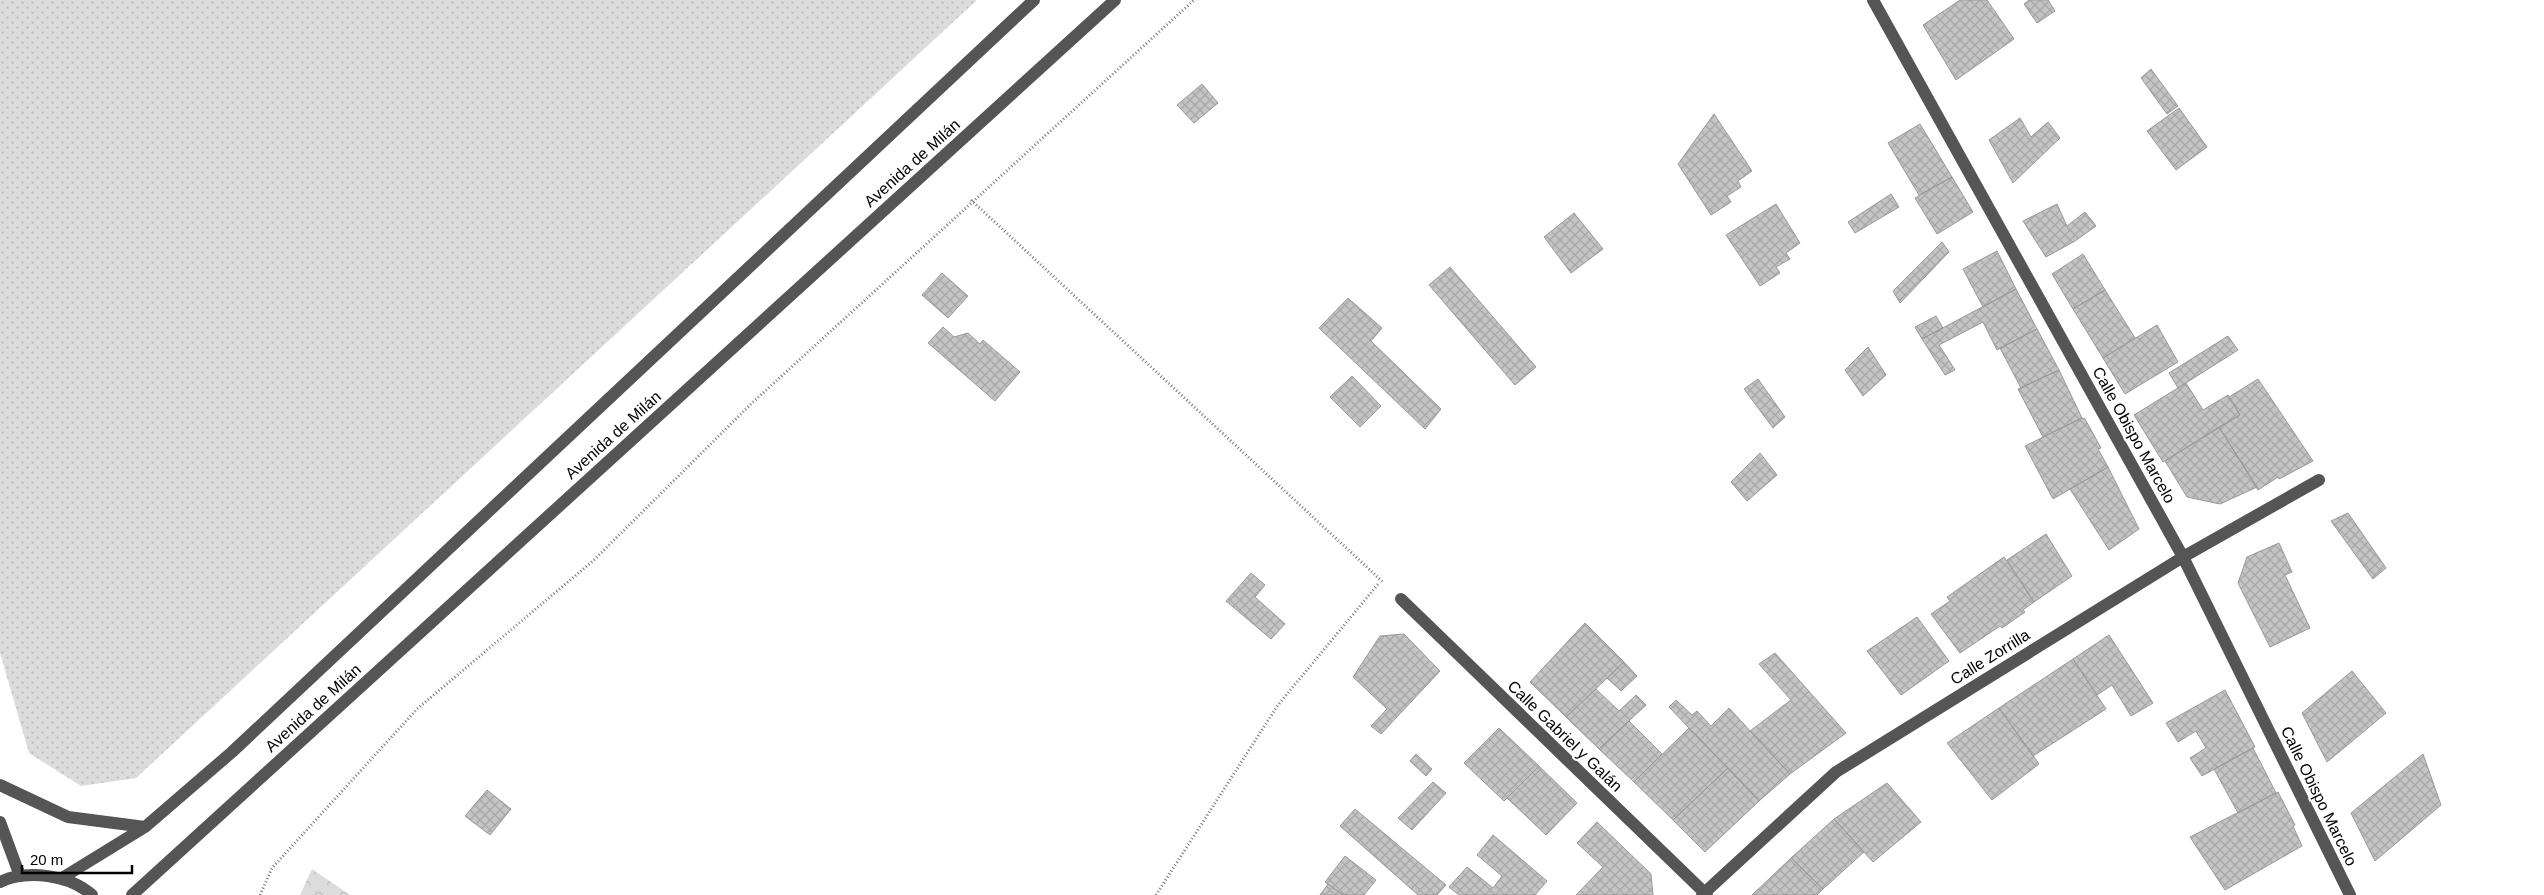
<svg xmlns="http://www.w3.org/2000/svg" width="2544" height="895" viewBox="0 0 2544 895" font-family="Arial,sans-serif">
  <defs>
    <pattern id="grass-dots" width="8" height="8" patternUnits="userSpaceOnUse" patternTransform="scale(1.25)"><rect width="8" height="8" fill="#dcdcdc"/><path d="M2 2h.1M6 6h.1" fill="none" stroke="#bbb" stroke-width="1.8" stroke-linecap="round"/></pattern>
    <pattern id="forest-crowns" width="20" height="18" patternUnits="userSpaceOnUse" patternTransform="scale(1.25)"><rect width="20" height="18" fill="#dcdcdc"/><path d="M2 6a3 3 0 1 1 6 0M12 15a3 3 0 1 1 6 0" fill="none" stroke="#bbb"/></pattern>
    <pattern id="building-cross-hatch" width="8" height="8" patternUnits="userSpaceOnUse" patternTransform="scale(1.25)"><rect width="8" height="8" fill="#c4c4c4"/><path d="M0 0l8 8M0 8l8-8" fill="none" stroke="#a7a7a7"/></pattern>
  </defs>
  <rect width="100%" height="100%" fill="#fff"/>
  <path fill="url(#grass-dots)" d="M0 0H977L136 778 81 786 29 753 0 653Z"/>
  <path fill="url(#forest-crowns)" d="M312 869 350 895H300Z"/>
  <path fill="url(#building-cross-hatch)" stroke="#999" d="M1960 0H1987L2014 39 1956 80 1923 25Z
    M2029 0H2048L2055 11 2037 23 2024 4Z
    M2151 69 2178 106 2167 114 2141 78Z
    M1202 84 1218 103 1194 123 1177 105Z
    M2179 108 2207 147 2176 170 2147 131Z
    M1714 114 1752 171 1738 181 1741 187 1727 196 1731 202 1711 215 1678 164Z
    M2020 118 2031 137 2048 122 2060 138 2013 183 1989 140Z
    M1920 124 1952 177 1919 195 1888 143Z
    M1952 177 1973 212 1937 234 1915 198Z
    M1891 194 1899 207 1855 233 1848 222Z
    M1776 204 1800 243 1786 253 1790 259 1776 267 1780 273 1760 286 1726 235Z
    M2057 204 2067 226 2085 212 2096 226 2075 241 2046 257 2023 221Z
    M1574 213 1603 249 1571 273 1544 237Z
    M1942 242 1949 252 1900 303 1893 291Z
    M1997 251 2016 289 1983 307 1963 269Z
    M2083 254 2105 290 2073 309 2052 274Z
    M1450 267 1536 367 1515 385 1429 285Z
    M942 273 968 296 948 318 922 295Z
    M2016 289 2037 329 1997 350 1983 322 1939 345 1955 370 1945 375 1922 339Z
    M2105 290 2135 338 2103 358 2073 309Z
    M1348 298 1382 328 1371 341 1441 409 1425 429 1319 328Z
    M1936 316 1943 328 1922 339 1915 327Z
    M2157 325 2178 362 2125 394 2103 358Z
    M943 327 954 337 968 333 980 344 983 340 1020 372 995 401 928 343Z
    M2037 329 2059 370 2021 388 2000 348Z
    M2228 336 2238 350 2178 388 2169 373Z
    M1868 347 1886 375 1863 396 1845 370Z
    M2059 370 2082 418 2043 437 2018 389Z
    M1352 376 1381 406 1360 427 1330 397Z
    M1758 379 1785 417 1773 428 1744 389Z
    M2258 379 2313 461 2279 479 2278 477 2258 490 2219 427 2240 415 2229 397Z
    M2186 383 2203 410 2228 395 2240 415 2163 462 2134 415Z
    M2082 418 2085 419 2101 448 2098 449 2108 467 2053 499 2025 446Z
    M2219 427 2257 487 2220 504 2187 497 2165 461Z
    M1760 453 1777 475 1747 501 1731 482Z
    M2108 467 2139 529 2109 550 2070 489Z
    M2348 513 2386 568 2373 579 2331 521Z
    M2046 534 2072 576 2034 602 2007 560Z
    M2279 543 2292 572 2285 575 2310 628 2270 647 2238 583 2247 557Z
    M2004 557 2034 602 2023 610 2025 612 2002 628 2000 626 1960 653 1931 614 1950 601 1947 597Z
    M1251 573 1265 585 1255 597 1285 624 1271 639 1226 601Z
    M1917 617 1949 661 1901 695 1867 651Z
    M1585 623 1624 662 1566 717 1530 682Z
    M1404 634 1440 671 1381 734 1371 726 1387 709 1353 677 1380 636Z
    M2109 635 2153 703 2131 716 2112 685 2097 695 2073 659Z
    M1775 653 1846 733 1790 774 1750 731 1791 700 1759 664Z
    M2073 659 2106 709 2033 756 1999 708Z
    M1624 662 1637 676 1621 691 1607 678Z
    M2352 671 2386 713 2327 762 2302 713Z
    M1596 689 1619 711 1636 695 1646 705 1599 749 1566 717Z
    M2225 690 2255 747 2202 776 2190 758 2206 748 2196 731 2178 742 2166 723Z
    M1676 700 1692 715 1697 711 1711 726 1729 708 1790 774 1759 801 1669 707Z
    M1999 708 2039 764 1992 800 1947 743Z
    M1629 721 1662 754 1634 782 1599 749Z
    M1499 728 1539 766 1504 801 1464 763Z
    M1689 728 1728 768 1673 820 1634 782Z
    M2253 748 2276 793 2238 813 2214 769Z
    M1416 754 1432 769 1426 776 1410 761Z
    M2423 754 2441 805 2375 861 2351 813Z
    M1539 766 1577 803 1546 835 1507 798Z
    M1728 768 1759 801 1705 852 1673 820Z
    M1433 782 1446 793 1412 830 1398 818Z
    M1887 783 1921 822 1873 862 1834 819Z
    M487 790 511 809 490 835 465 816Z
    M2278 792 2295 825 2293 826 2302 846 2225 890 2190 837Z
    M1355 809 1446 885 1437 895H1418L1340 826Z
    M1834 819 1864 852 1823 889 1791 858Z
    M1597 822 1651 874 1653 895H1576L1603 867 1577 843Z
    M1493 835 1547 881 1535 895H1459L1449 887 1467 867 1493 888 1502 876 1477 855Z
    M1345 856 1376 880 1364 895H1343L1325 882Z
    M1791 858 1823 889 1817 895H1752Z
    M1328 884 1343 895H1320Z"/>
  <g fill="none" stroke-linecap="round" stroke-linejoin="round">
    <path stroke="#777" stroke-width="3" stroke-dasharray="1 2.5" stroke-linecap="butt" d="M971 200 1383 582
      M260 895 272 868 417 709 594 560 752 403 1194 0
      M1156 895 1278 705 1379 583"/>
    <path stroke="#555" stroke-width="12" d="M1873 0 2183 557 2350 895
      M1401 599 1707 895
      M0 785 68 817 145 827
      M0 822 20 876
      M62 878 145 827 232 752 1034 0
      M0 882C27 869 70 875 92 895
      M132 895 1115 0
      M1702 895 1836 772 2183 557 2319 480"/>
  </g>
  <g text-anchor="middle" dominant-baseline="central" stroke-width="4.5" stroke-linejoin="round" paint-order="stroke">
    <g font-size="16" fill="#000" stroke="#fff">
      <text transform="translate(912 163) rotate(-42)">Avenida de Milán</text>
      <text transform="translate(613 435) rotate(-42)">Avenida de Milán</text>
      <text transform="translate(2134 435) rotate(61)">Calle Obispo Marcelo</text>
      <text transform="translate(1990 657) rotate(-32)">Calle Zorrilla</text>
      <text transform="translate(313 708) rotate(-42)">Avenida de Milán</text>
      <text transform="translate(1565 736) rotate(44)">Calle Gabriel y Galán</text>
      <text transform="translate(2319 796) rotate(64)">Calle Obispo Marcelo</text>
    </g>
  </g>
  <path d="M22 865v8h110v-8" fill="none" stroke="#000000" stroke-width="2.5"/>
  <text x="30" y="865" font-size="15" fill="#000000" stroke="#ffffff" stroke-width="4" paint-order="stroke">20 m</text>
</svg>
